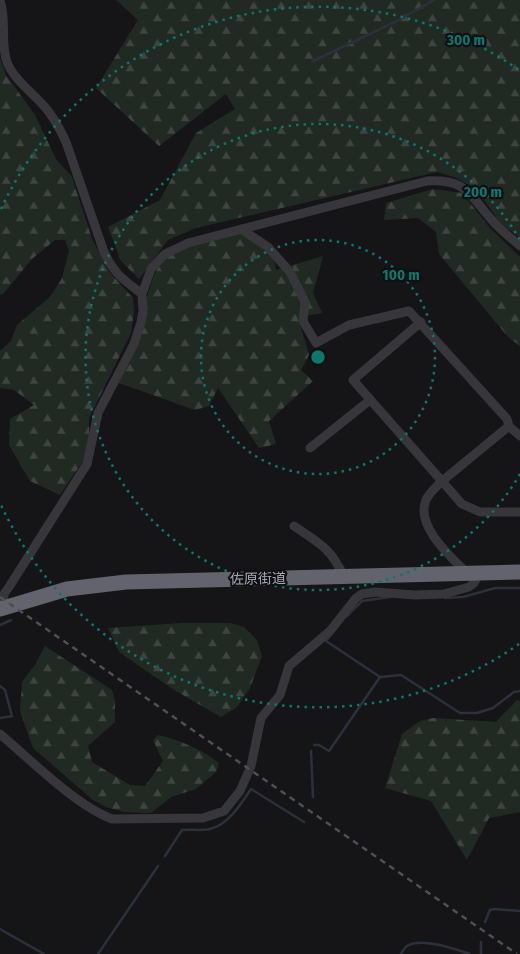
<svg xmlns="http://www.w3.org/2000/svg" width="520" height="954" viewBox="0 0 520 954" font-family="'Fira Sans Condensed','Noto Sans JP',sans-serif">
  <defs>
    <pattern id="forest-firs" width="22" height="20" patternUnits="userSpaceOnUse" patternTransform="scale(1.25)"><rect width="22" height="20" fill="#212923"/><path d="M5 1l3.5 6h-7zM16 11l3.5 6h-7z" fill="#3e4541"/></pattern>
  </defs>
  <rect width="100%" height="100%" fill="#151517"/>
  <path fill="url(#forest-firs)" d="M116 0H520V238L500 223 478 191 457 178 437 172 196 228 168 240 139 279 121 261 108 227 160 200 196 133 235 109 226 94 159 146 96 88 138 20Z
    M0 58 6 75 35 115 56 159 72 177 92 239 110 273 133 298 134 312 131 333 89 418V441L83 461 60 495 30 481 9 445 10 419 34 405 14 390 0 388V351L11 341 17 325 51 296 62 278 69 251 65 240H55L32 259 3 294 0 295Z
    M433 189 462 193 490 228 520 257V346L508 337 439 254 436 232 418 218 384 220 386 203Z
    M242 233 273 252 276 270 323 256 313 293 322 313 298 317 309 355 301 370 313 381 269 421 276 444 259 448 218 388 209 406 195 410 119 383 154 275 163 259 189 243Z
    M181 623H230L244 627 257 640 262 656 250 688 237 707 221 717 174 690 119 652 108 628Z
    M45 646 112 690 115 702V722L88 746 92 762 130 785 145 786 163 761 153 740 158 735C181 741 200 748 219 763L216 772 196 789 171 797 151 813 124 812 106 807 93 800 33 748 20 711 22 682 35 665Z
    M517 700 520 701V812L489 818 467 860 431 801 385 788 402 734 420 721 433 718 496 722Z"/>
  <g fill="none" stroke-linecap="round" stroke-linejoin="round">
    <path stroke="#2c303a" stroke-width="2.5" d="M313 61 397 21 434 0
      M445 598 463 597 495 588H520
      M347 616 362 601 390 597
      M0 625 11 620
      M380 677 401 675 460 713H477L493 708 514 692 520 691
      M0 686 5 690 12 716 0 718
      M314 745H319L329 751 380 677 326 641 331 635
      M311 751 313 797
      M165 856 182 830C191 829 201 831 210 829 229 824 241 804 251 789L304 822
      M485 922 490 910 494 909 520 911
      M0 929 44 954
      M98 954 158 866
      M401 954C403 951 405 946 409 945 423 938 456 949 470 954
      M481 954V942"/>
    <path stroke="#36363b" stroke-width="9" d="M0 1C7 20 0 43 7 62 14 80 32 92 44 106 54 117 60 129 66 142L104 252C115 275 123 279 142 294
      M241 229 268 247 290 272 305 302 303 321 316 343 349 325 409 311 507 419 509 426 520 436
      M421 322 353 380 462 504 480 512H520
      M310 448 370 400
      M294 526C319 543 331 548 344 577
      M468 574C451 557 415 526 426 500 429 493 435 488 441 482L509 426
      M3 608 4 594 9 587 87 464 98 413 134 344 141 322 143 312 142 294 151 269 165 254 188 243 427 181C466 179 468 193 491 219 499 229 510 237 520 246
      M0 734C31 760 75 805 112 819L203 818 224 811 240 791 251 766 261 718 280 695 289 666 330 631 356 598 362 594 375 592 415 595 444 594 469 587 474 583 479 574"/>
    <path stroke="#62636c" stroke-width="15" d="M0 609 67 589 126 582 520 572"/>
    <path stroke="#4f4f56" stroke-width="2.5" stroke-dasharray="6 5" stroke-linecap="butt" d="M0 597 517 954"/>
  </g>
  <g fill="none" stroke="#0f766e" stroke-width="2.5" stroke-dasharray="2.5 5">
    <circle cx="318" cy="357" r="117"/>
    <path d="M520 474A233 233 0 1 1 520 240"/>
    <path d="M519 644A350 350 0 0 1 1 505M1 209A350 350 0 0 1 519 70"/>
  </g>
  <g text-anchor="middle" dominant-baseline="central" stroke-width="4.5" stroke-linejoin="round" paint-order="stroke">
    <g font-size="14" fill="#a7a9b6" stroke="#101012">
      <text transform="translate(258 579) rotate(-1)">佐原街道</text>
    </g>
  </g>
  <circle cx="318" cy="357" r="8" fill="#0f766e" stroke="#101012" stroke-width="2.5"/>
  <g font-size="15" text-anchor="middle" font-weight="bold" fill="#0f766e" stroke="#101012" stroke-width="4.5" stroke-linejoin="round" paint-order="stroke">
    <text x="466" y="45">300 m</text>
    <text x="483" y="197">200 m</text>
    <text x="401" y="280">100 m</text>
  </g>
</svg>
